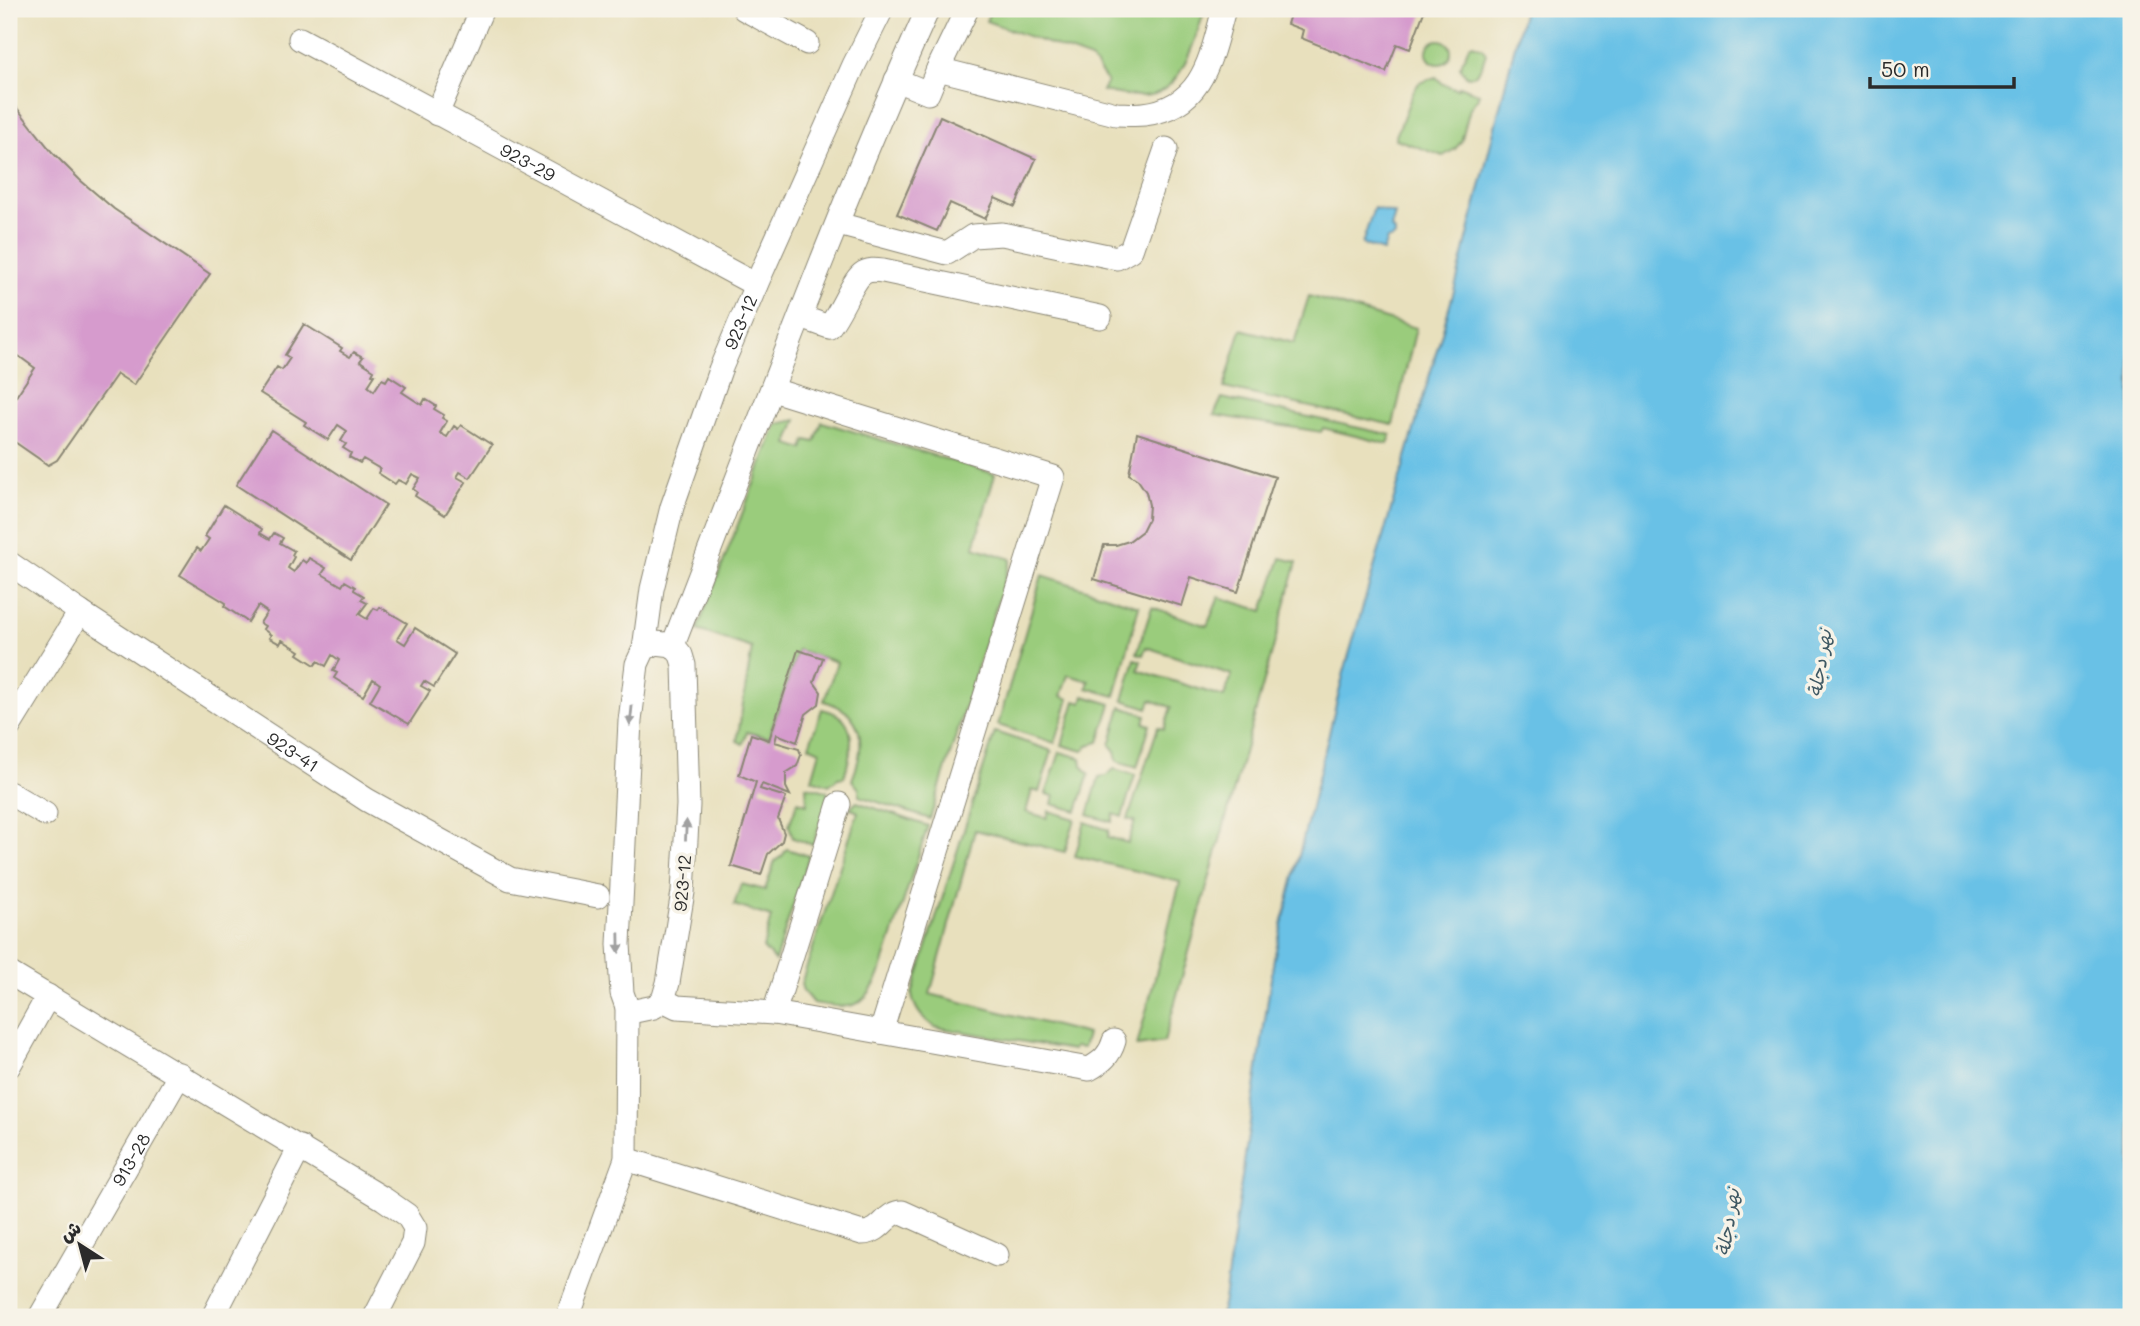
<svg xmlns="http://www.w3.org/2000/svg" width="2140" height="1326" viewBox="0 0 2140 1326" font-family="Mali,'Playpen Sans Arabic',sans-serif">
  <rect width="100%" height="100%" fill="#f7f3e8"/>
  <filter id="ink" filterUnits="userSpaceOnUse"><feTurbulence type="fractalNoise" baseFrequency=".0143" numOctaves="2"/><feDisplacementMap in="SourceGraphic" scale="14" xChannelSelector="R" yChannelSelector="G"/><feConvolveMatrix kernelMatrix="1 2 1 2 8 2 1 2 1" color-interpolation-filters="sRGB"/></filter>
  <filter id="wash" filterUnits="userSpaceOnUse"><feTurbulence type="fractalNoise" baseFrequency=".00686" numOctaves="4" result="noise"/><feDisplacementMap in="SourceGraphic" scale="28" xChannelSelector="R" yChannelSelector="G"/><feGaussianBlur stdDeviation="1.57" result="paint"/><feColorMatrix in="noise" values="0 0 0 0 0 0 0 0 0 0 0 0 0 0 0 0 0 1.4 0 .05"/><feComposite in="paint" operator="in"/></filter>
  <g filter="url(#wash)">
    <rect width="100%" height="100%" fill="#e8e0bd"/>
    <path fill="#9acc7b" stroke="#627c53" stroke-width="2" d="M991 9H1205C1196 35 1184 88 1151 95 1135 98 1118 94 1102 91L1107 81 1091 59 986 21Z
      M1427 52a12 12 0 1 1 24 0a12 12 0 1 1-24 0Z
      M1473 44 1483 48 1486 54C1482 64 1480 76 1467 77L1460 67 1469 46Z
      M1436 77 1443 84 1457 89 1460 86 1479 94 1477 99 1470 108 1461 142 1455 149 1443 156 1395 139 1413 92 1419 83Z
      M1309 296 1416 328 1393 425 1224 388 1241 329 1294 343Z
      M1222 398 1391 435 1388 444 1323 428 1321 432 1214 415Z
      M797 420 788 444 803 449 806 440 815 442 822 422 995 474 974 547 1011 559 930 819 859 796V789L852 780C866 745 866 713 824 701L837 662 798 650 769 738 747 732 743 744 737 741 752 648 697 630 777 424Z
      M1281 558 1297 562 1164 1042 1137 1046 1180 882 1075 856 1085 822 1109 830 1108 837 1128 843 1135 821 1128 819 1158 727 1164 729 1171 707 1151 700 1148 708 1123 700 1135 659 1141 661 1138 670 1224 697 1232 675 1146 647 1143 655 1137 653 1152 607 1207 626 1219 597 1263 611Z
      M1042 575 1139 606 1115 696 1087 688 1089 681 1068 675 1061 696 1069 699 1055 743 998 725Z
      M1084 696 1111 704 1099 742 1088 745 1083 751 1062 745 1075 701 1082 703Z
      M1121 707 1146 715 1144 723 1150 725 1137 767 1117 761 1115 751 1110 745Z
      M822 709C860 717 853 748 844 777L838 778 829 785 812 779 820 751 809 746Z
      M995 732 1052 751 1039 792 1032 790 1026 812 1047 818 1049 811 1075 819 1065 852 975 830 930 994 1087 1034 1083 1048 1074 1047 1073 1050 935 1027C922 1019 914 1009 912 994Z
      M1060 752 1081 758 1082 765 1089 774 1077 811 1052 804 1054 796 1046 794Z
      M1114 769 1135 775 1122 817 1114 814 1112 822 1088 815 1099 777 1106 776Z
      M806 786 827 791 828 798 813 845 793 838 789 825 798 801 807 804Z
      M857 802 928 826 879 976C861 1013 849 1008 813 1003L803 991 801 984 858 812 850 808Z
      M787 849 809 856 775 961 763 948 771 917 734 905 741 884 765 890 775 861 782 856Z"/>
    <path fill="#69c1e6" stroke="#4a7688" stroke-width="2" d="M1524 9H2131V1317H1220L1224 1300 1274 958 1344 672 1456 284Z
      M1374 208 1395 214 1391 228 1395 232V236L1392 239H1387L1383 251 1362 244Z"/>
    <g id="blocks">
      <path fill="#d69bcd" d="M1292 9H1425L1410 49 1397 44 1386 72 1301 38 1303 30 1287 24Z
        M9 98 52 152 80 180 114 209 210 274 134 385 117 374 57 460 48 465 9 438V407L35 368 9 349Z
        M940 116 1036 159 1015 207 995 198 985 219 950 203 937 231 897 214Z
        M304 324 342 348 340 351 350 357 354 352 363 357 360 361 374 370 372 374 375 375 368 386 374 391 382 379 386 381 389 376 406 387 402 392 422 405 425 399 436 406 434 409 444 415 442 418 447 421 440 433 447 437 454 426 458 429 461 425 492 445 470 478 460 472 457 477 466 482 445 515 415 496 417 492 413 489 420 478 412 474 406 484 398 480 395 484 378 473 380 469 363 459 360 463 349 457 351 453 343 448 346 444 341 441 347 431 338 425 328 440 304 425 306 422 260 393 277 367 282 370 290 358 285 355Z
        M271 430 386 505 351 560 236 485Z
        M1137 433 1275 477 1238 592 1191 577 1182 606 1094 579 1104 545H1116L1129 541 1142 531 1148 519 1149 505 1146 492 1138 480 1129 474Z
        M224 505 262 529 260 533 270 539 274 533 283 538 280 543 294 551 292 555 294 557 288 568 294 572 302 560 306 563 309 558 326 568 322 574 342 586 345 581 355 587 354 590 364 596 361 600 367 603 359 614 367 619 374 608 378 610 380 607 407 623 397 639 405 644 415 628 455 654 434 687 424 681 421 686 430 691 409 724 370 701 380 684 373 679 363 696 334 678 337 673 333 671 339 660 332 655 326 666 318 661 315 665 298 654 300 651 282 640 280 644 269 638 271 635 263 629 265 626 260 623 267 612 258 606 248 622 224 606 226 603 180 575 197 548 201 551 209 539 205 536Z
        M798 650 823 658 814 682 821 692 819 704 806 714 797 742 777 734 775 742 799 749 801 755 797 766 786 773V787L790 795 762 784 760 789 786 797 778 819 784 833 782 841 768 854 761 875 731 866 756 782 739 775 751 734 769 740Z"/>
    </g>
  </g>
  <g filter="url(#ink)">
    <use href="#blocks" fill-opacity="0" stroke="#8a8674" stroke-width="2"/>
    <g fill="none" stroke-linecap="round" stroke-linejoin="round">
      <g stroke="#8a8674" stroke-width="25">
        <g id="minor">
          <path d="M744 9 807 43"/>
          <path id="s1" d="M300 39 756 285"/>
          <path d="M938 69 967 9"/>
          <path d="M896 80 928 93 938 69 1116 114C1125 114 1135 115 1144 114 1204 107 1211 56 1224 9"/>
          <path d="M437 114 482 9"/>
          <path d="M838 224 947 253 973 236 1002 234 1117 258 1131 250 1166 149"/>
          <path d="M801 317 829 327C840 314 852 282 862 274 868 269 876 270 883 271L1100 317"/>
          <path d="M773 390 1053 477 881 1032"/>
          <path id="s2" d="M9 563 80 612 367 800 510 879 598 896"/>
          <path d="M673 645C756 432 834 217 928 9"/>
          <path id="s3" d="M644 649 656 643 673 645 681 655 684 665 688 805 683 892 668 983 663 1000 654 1007 635 1011 627 1007 622 993 619 944 630 721 637 664 644 649 652 589 672 507 720 370 756 285 854 65 882 9"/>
          <path d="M9 727 80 612"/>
          <path d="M9 793 45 814"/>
          <path d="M9 973 384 1199 407 1215 415 1228 413 1243 375 1317"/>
          <path d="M663 1000 677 1007 774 1013 1089 1069C1102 1062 1110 1055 1114 1041"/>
          <path d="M774 1013 839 804"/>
          <path d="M9 1066 48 996"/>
          <path d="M626 1159 862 1233C883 1233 885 1212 902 1212L997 1255"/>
          <path id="s4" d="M40 1317 180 1074"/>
          <path d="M213 1317 300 1147"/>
          <path d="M568 1317 626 1159 627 1007"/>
        </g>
      </g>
      <use href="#minor" stroke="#fff" stroke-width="23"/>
    </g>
    <defs><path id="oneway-solid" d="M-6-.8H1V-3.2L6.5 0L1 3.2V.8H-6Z" transform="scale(1.75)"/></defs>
    <g fill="#a0a0a0">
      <use href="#oneway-solid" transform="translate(631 716) rotate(96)"/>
      <use href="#oneway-solid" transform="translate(686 830) rotate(-87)"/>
      <use href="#oneway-solid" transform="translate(619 943) rotate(89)"/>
    </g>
  </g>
  <g text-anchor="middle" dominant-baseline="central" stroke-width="7" stroke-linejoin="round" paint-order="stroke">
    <g font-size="18" fill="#2b2b2b" stroke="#f7f3e8">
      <text stroke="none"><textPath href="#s1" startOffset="259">923-29</textPath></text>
      <text stroke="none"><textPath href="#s3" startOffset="1134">923-12</textPath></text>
      <text stroke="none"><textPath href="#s2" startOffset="341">923-41</textPath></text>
      <text transform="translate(682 883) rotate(-85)">923-12</text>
      <text stroke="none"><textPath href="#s4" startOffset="182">913-28</textPath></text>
    </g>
    <g font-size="19" font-style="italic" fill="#3e5863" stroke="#f7f3e8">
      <text transform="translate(1819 663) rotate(-81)">نهر دجلة</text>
      <text transform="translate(1727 1222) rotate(-81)">نهر دجلة</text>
    </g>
  </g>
  <rect width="2140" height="1326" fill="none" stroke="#f7f3e8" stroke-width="35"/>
  <g transform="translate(80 1245) rotate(324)" stroke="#f7f3e8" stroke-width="5" paint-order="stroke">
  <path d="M0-5L12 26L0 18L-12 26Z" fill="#2b2b2b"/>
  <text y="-10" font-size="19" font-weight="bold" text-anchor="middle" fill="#2b2b2b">ش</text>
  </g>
  <path d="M1870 77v10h144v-10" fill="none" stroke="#2b2b2b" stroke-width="3.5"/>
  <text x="1881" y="77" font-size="21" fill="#2b2b2b" stroke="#f7f3e8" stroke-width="5" paint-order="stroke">50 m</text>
</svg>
